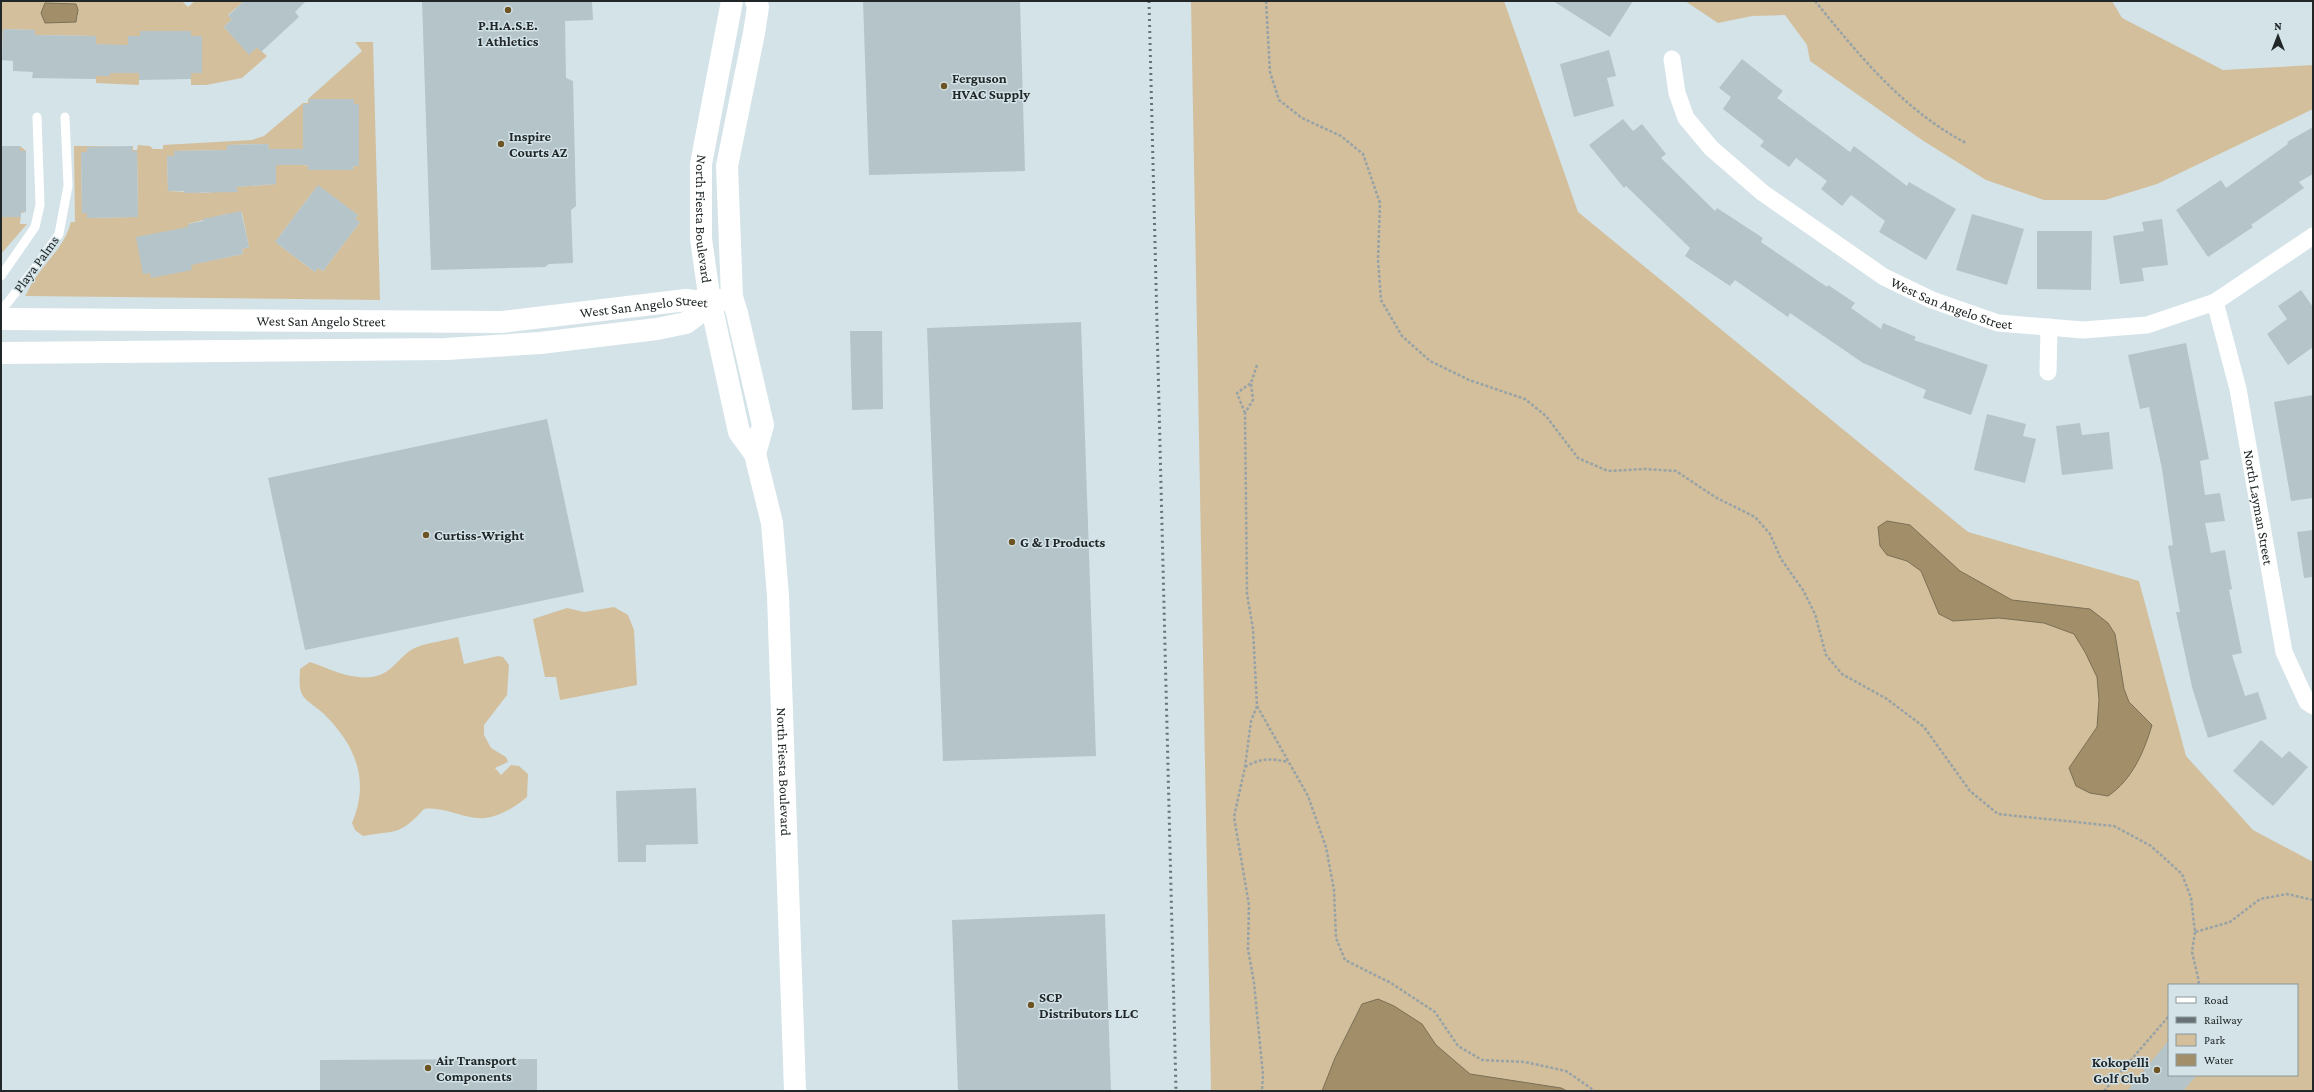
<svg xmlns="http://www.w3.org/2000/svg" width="2314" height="1092" viewBox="0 0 2314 1092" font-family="'Crimson Pro',serif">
  <rect width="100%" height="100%" fill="#d3e3e8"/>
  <path fill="#d3bf9b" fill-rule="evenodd" d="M1 1H182L188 7 195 1H244L228 15 232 19 224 27 249 54 257 47 267 56 242 78 206 85H191V73H202V36H191V31H140V36H128L129 73H139V85L96 83V76L110 75V45L96 44V36L35 35V30L3 29 1 72ZM45 4H76L78 16 76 22H45L41 13Z
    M1191 1H1504L1578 212 1968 532 2139 581 2186 756 2253 830 2313 862V1091H1211ZM2169 985H2297V1075H2169Z
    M1685 1H2112L2122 18 2223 70 2313 65V109L2157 184 2105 200H2044L1986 180 1922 140 1810 61 1807 45 1785 15 1752 16 1718 23Z
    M355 42H373L380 300 25 296C29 290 31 283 36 277 49 258 65 245 71 222H75L74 146H133V150H137L138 145 150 146 153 149H163V145L252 140 264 136 303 103H308V99L362 51ZM309 99H354V104H359V129L353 170 303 165V104H309ZM268 144 269 149H276V184L236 187 207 193 168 191 167 156H174V151L221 150H227V145ZM132 146V151H137L138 213H133L132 217 88 218 87 213H82L81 152H87V147ZM315 189 319 192 322 189 358 215 355 219 360 222 323 271 318 268 315 272 279 245 278 238ZM242 213 249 247 242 249 243 254 150 273 189 229 188 224 226 214V216Z
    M1 146H20L26 151V175L21 188H26V212L21 213 20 224H27L1 254Z
    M614 607 628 615 634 630 637 685 560 700 556 677H545L533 619 567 608 584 612Z
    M458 637 464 664 498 656 503 657 509 665 507 695 484 725V735L491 748 506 757 508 762 495 768 501 775 511 765 519 766 528 774 527 797C517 806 499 817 485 818 464 820 445 806 424 809 399 836 397 830 363 836L355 830 352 823C370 780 356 746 324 714 319 709 306 701 303 696 298 689 300 677 300 669L310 662C333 670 363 686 386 672 397 665 404 652 417 647 430 642 445 641 458 637Z"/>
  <path fill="#a28e69" stroke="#7b6f56" d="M45 3 76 4 78 10 76 22 45 23 41 13Z
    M1887 521 1910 525 1960 571 2012 600 2090 609 2108 623 2115 634 2124 689 2129 702 2152 725C2144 752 2132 780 2108 796L2090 793 2076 786 2069 768 2097 727 2099 700 2097 677 2085 652 2074 634 2044 623 1999 618 1953 621 1939 614 1921 571 1907 561 1887 555 1880 546 1878 527Z
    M1378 999 1394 1006 1422 1024 1436 1045 1470 1074 1561 1088 1567 1091H1322L1335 1058 1362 1004Z"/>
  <path fill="#b5c4c9" d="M244 1H306L295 12 299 17 261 52 257 47 249 55 224 27 232 19 228 16Z
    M422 1H592L593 20 565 21 566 78 573 81 576 206 571 210 573 263 549 264 545 267 431 270Z
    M863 1H1020L1025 171 869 175Z
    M1553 1H1633L1610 37Z
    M3 29 35 30V35L96 36V44L128 45V36H140V31H191V36H202V73H191V79L139 80V73H110V76H96V79L32 78 33 72 13 71V61L2 60Z
    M1609 50 1616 76 1607 78 1614 106 1574 117 1560 64Z
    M1742 59 1783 91 1777 98 1850 152 1854 146 1907 186 1909 182 1956 209 1926 260 1879 232 1885 221 1851 195 1842 206 1821 189 1827 181 1796 158 1789 167 1760 146 1764 141 1723 109 1731 97 1719 88Z
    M309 99H354V104H359V166H353V170H308V165H276V184L236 187 238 192 184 193V191H168L167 156H174V151L227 150V145L268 144 269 149H303V104H309Z
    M1623 119 1633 131 1642 124 1666 154 1661 158 1715 211 1717 208 1763 238 1761 242 1827 287 1828 285 1855 303 1851 308 1881 329 1883 323 1916 337 1914 340 1988 365 1971 415 1923 398 1926 390 1863 363 1790 313 1788 317 1735 280 1730 286 1685 256 1690 248 1626 186 1624 188 1589 145Z
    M2313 127V174L2299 182 2304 188 2251 225 2253 227 2208 257 2176 210 2221 180 2226 188 2288 144 2287 142Z
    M1 146H20V151H26V212H21V217H1Z
    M132 146V151H137L138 217 87 218V213H82L81 152H87V147Z
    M318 185 358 215 355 219 360 222 323 271 318 268 315 272 275 242Z
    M241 211 249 247 242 249 243 254 191 265 192 270 151 278 150 273 143 274 136 237 188 227V224L203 221V219Z
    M1972 214 2024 229 2007 285 1956 270Z
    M2162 219 2168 265 2142 268 2144 281 2120 284 2113 236 2144 231 2142 222Z
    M2037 231H2092L2091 290 2037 289Z
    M2301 290 2313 307V347L2288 365 2267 334 2287 319 2278 306Z
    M1081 322 1096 756 943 761 927 328Z
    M850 331H882L883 409 852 410Z
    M2186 343 2209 459 2200 461 2205 495 2220 493 2225 521 2205 523 2211 553 2225 550 2232 589 2229 590 2242 653 2232 655 2245 696 2258 692 2267 719 2208 738 2192 687 2176 612H2180L2168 546 2173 545 2162 469 2149 407 2140 409 2128 355Z
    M2313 395V498L2291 501 2274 402Z
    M1987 414 2026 424 2023 436 2036 439 2025 483 1974 470Z
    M547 419 584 592 305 650 268 478Z
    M2080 423 2082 435 2109 432 2113 469 2062 475 2056 426Z
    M2313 530V577L2304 578 2297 532Z
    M2261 740 2282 758 2289 751 2308 767 2273 806 2233 771Z
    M696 788 698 844 646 845V862H618L616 791Z
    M1105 914 1111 1091H958L952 920Z
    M2169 1040V1075H2197L2183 1091H2127Z
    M537 1059V1091H320V1060Z"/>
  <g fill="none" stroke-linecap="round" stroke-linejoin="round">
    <path stroke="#97a3a7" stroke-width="2.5" stroke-dasharray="3 2" stroke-linecap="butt" d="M1266 1 1270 72 1279 100 1302 118 1341 136 1363 154 1380 203 1378 260 1381 300 1402 336 1430 361 1469 380 1525 399 1546 416 1578 458 1608 471 1645 469 1676 471 1715 497 1755 517 1770 534 1781 559 1803 590 1815 614 1826 655 1842 674 1887 699 1924 727 1970 791 1998 814 2114 826 2151 846 2182 874 2191 898 2195 932 2230 922 2260 899 2287 894 2313 900
      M1815 1C1859 55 1903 110 1966 143
      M1257 365 1251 383 1253 400 1245 413 1247 594 1253 629 1257 706 1308 796 1326 847 1334 890 1336 938 1345 960 1391 983 1435 1012 1458 1046 1482 1060 1525 1062 1566 1071 1595 1091
      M1245 413 1237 393 1251 383
      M1257 706 1251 721 1245 767 1234 817 1249 905 1248 949 1254 983 1263 1075 1262 1091
      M1245 767C1261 758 1270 758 1288 762
      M2195 932 2192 952 2199 982 2196 985
      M2104 1091 2169 1016"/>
    <path stroke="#fff" stroke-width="9" d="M1 276 35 227 40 205 37 117
      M1 311 35 268 59 234 68 186 65 117"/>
    <g stroke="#fff" stroke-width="17">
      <path id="s1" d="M1672 59 1677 93 1686 118 1711 148 1763 193 1884 277 1932 300 1998 323 2083 330 2147 325 2215 302 2313 236"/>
      <path id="s2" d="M2215 302 2238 389 2284 652 2307 702 2313 706"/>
      <path d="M2048 372 2049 327"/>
    </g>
    <g stroke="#fff" stroke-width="22">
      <path id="s3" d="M732 1 701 164V239L709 295 739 432 755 454 772 523 778 596 795 1091"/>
      <path id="s4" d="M1 319 502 322 686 300 712 303"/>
      <path d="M1 353 446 349 540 343 657 329 686 323 712 303 732 297"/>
      <path d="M755 454 763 425 737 313 732 297 727 166 754 33 758 7 756 1"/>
    </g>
    <path stroke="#687275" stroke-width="3" stroke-dasharray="2 4" stroke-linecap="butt" d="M1149 1 1176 1091"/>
  </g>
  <g fill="#6d5425" stroke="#d3e3e8" stroke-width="1.5">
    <circle cx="508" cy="10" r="4"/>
    <circle cx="944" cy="86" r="4"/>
    <circle cx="501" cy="144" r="4"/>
    <circle cx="426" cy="535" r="4"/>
    <circle cx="1012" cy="542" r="4"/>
    <circle cx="1031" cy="1005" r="4"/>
    <circle cx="428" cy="1068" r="4"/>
    <circle cx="2157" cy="1070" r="4"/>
  </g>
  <g text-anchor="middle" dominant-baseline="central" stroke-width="3" stroke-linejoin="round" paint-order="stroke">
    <g font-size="14" font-weight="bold" fill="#212728" stroke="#d3e3e8" text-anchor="start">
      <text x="508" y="25" text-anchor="middle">P.H.A.S.E.<tspan x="508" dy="16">1 Athletics</tspan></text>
      <text x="952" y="78">Ferguson<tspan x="952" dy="16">HVAC Supply</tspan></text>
      <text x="509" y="136">Inspire<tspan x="509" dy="16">Courts AZ</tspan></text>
      <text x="434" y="535">Curtiss-Wright</text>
      <text x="1020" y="542">G &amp; I Products</text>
      <text x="1039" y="997">SCP<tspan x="1039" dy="16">Distributors LLC</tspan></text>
      <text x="436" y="1060">Air Transport<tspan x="436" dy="16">Components</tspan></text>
      <text x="2149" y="1062" text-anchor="end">Kokopelli<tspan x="2149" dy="16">Golf Club</tspan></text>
    </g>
    <g font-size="14" fill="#212728" stroke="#d3e3e8">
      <text stroke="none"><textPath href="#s3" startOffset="221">North Fiesta Boulevard</textPath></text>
      <text transform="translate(36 264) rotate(-54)">Playa Palms</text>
      <text stroke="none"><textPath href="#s1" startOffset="389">West San Angelo Street</textPath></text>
      <text stroke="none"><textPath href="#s4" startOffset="644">West San Angelo Street</textPath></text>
      <text stroke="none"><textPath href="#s4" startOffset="320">West San Angelo Street</textPath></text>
      <text stroke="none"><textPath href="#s2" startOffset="210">North Layman Street</textPath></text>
      <text stroke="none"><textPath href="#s3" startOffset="785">North Fiesta Boulevard</textPath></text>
    </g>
  </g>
  <rect width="2314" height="1092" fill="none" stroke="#212728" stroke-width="4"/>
  <rect x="2168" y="984" width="130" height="92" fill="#d3e3e8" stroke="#8c989b"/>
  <rect x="2176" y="997" width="20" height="6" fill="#ffffff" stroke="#8c989b"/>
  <text x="2204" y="1004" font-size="12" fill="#212728">Road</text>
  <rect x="2176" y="1017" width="20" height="6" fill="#687275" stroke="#8c989b"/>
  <text x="2204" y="1024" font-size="12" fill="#212728">Railway</text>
  <rect x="2176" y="1034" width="20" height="12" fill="#d3bf9b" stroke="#8c989b"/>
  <text x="2204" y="1044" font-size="12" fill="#212728">Park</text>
  <rect x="2176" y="1054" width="20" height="12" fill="#a28e69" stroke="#8c989b"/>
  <text x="2204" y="1064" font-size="12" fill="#212728">Water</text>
  <g transform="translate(2278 36)" stroke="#d3e3e8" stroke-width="3" paint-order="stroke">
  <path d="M0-3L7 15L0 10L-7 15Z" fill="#212728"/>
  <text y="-6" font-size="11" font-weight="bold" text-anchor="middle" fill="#212728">N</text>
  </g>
</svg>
